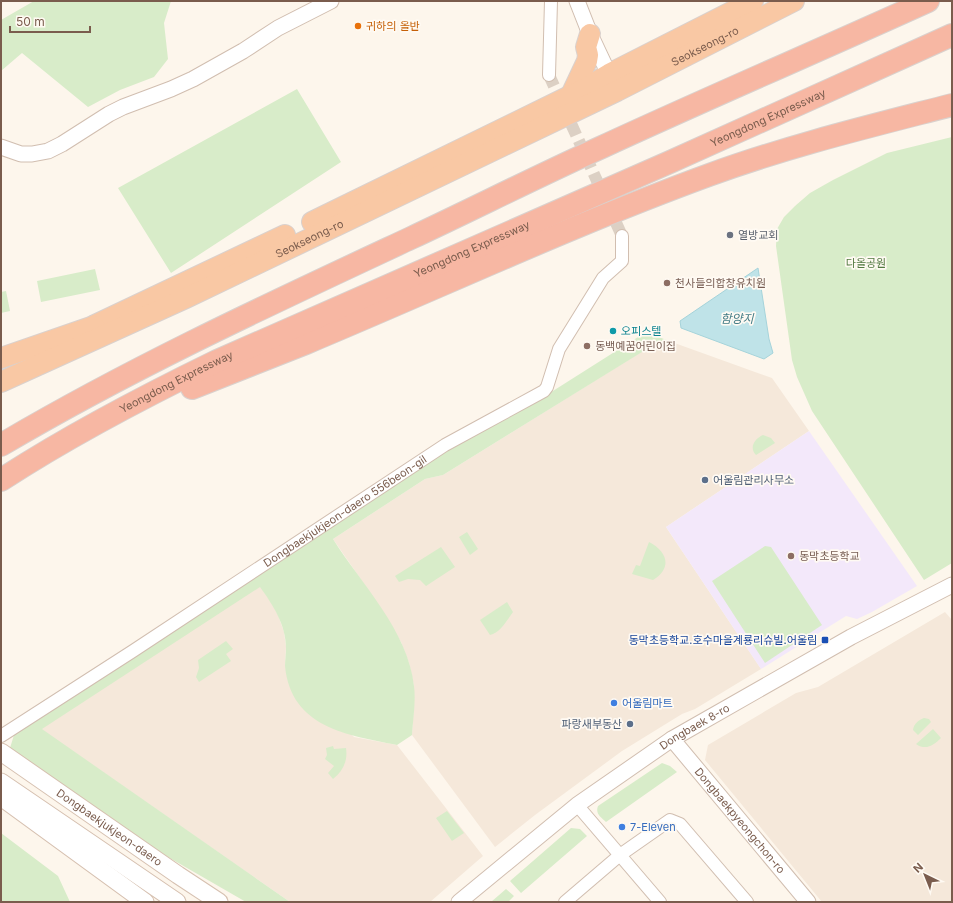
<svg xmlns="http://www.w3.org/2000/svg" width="953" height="903" viewBox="0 0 953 903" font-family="Inter,'Noto Sans KR',sans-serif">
  <rect width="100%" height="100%" fill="#fdf6ec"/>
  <path fill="#f5e8da" d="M659 341H669L772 378 809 431 666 527 761 669 695 709 682 714 622 751 535 815 495 847 412 735 414 705V686L409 663 401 642 371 594 333 539 425 479 443 475Z
    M260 586 272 603 278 615 284 632 286 647 285 665 354 737 397 745 483 856 430 902H290L41 729Z
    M945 612 952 620V902H822L705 760 708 745 796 693 818 687Z"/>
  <path fill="#f3e8fa" d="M809 431 917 586 872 612 857 619 846 616 761 669 666 527Z"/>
  <path fill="#d8ecc9" d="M34 1H171L164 23 168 59 154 77 120 90 88 107 22 53 1 71V20Z
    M297 89 341 162 171 273 118 188Z
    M952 137V563L924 580 812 411 797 377 792 360 776 246 777 229 784 217 795 206 810 193 833 180 887 153Z
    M95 269 100 290 41 302 37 281Z
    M6 291 10 311 1 313V292Z
    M646 332 669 341H659L655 344 443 475 425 479 333 539C361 584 408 630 414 686 416 702 413 719 412 735L397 745C348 735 291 728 285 666 285 660 286 654 286 648 286 625 273 605 260 587L42 729 290 902H246L161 853 10 748 14 735 436 455 545 396Z
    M763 435 771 438 775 443 756 455C749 448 754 439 763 435Z
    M467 532 478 549 470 555 459 537Z
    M649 542C667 551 673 568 653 580L632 574 636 565 640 566Z
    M765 546 771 547 822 625 765 663 712 581Z
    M441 547 455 567 426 586 420 580 408 579 399 582 395 576Z
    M507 602 513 612C507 620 500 633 490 635L480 620Z
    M226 641 233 649 226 654 231 661 199 682 196 677 199 668 198 660Z
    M924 718 929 719 931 722 918 735 913 730C914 723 919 720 924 718Z
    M933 729 941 738C934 745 926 751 916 744Z
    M333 746 334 749 346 748C348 761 343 771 333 779L328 773 334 766 325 759 327 755 326 748Z
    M662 763 670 766 677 772 606 822C601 817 595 814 598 806Z
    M447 811 464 833 452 841 436 818Z
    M571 828 580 829 587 836 521 893 510 881Z
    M1 833 58 876 70 902H1Z
    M506 889 514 896 508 902H491Z"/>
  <path fill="#bfe3e8" stroke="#a5d3da" d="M758 268 769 339 773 353 764 359 681 328 680 321Z"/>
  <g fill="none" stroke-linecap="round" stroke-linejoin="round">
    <path stroke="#dcd0c4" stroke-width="12" stroke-dasharray="12 6" stroke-linecap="butt" d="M549 75 622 236"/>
    <g stroke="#d1beb0" stroke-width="14">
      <g id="minor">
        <path d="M549 75 551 1"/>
        <path id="s1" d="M1 736 133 651 445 445 544 391 547 387 559 349 603 278 622 261V236"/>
        <path d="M577 805 660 902"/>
        <path d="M565 902 620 855 670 820 680 824 747 902"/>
      </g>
    </g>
    <g stroke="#d1beb0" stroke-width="17">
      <g id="tertiary">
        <path d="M577 1 590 34 613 83"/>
        <path d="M1 147 21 154H32L48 151 62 144 109 114 123 107 171 89 193 79 243 51 278 28 331 1"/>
        <path id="s2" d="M672 739 808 902"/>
        <path id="s3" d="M459 902 577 805 672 739 851 637 952 585"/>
      </g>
    </g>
    <g stroke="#d6c0b0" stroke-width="19">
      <g id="secondary">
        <path id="s4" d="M1 752 178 875 219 902"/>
        <path d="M1 782 177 902"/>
        <path d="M1 797 145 902"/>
      </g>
    </g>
    <g stroke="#dad1cd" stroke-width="22">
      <g id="trunk">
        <path d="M571 95 587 61 588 55 586 47 590 34"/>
        <path d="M312 222 584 89 609 74 753 1"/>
        <path d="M95 325 285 235"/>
        <path d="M1 358 94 326"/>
        <path id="s5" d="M1 382 186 298 617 91 794 1"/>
      </g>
    </g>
    <g stroke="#dad1cd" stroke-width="24">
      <g id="motorway">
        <path d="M192 388C230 373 268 358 306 343 440 287 572 225 709 175 788 146 871 126 952 105"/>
        <path d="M1 445C133 367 272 303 411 238 475 208 538 176 602 147 710 97 820 50 928 1"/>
        <path id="s6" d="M1 480C70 435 143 397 217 361L670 162 952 35"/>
      </g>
    </g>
    <use href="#minor" stroke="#fff" stroke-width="12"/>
    <use href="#tertiary" stroke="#fff" stroke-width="15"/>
    <use href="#secondary" stroke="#fff" stroke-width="17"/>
    <use href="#trunk" stroke="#f9c8a4" stroke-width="20"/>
    <use href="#motorway" stroke="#f7b7a3" stroke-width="22"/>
  </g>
  <circle fill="#e8710a" stroke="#fffaf3" stroke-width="1.5" cx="358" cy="26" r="4"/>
  <circle fill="#6b7280" stroke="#fffaf3" stroke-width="1.5" cx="730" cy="235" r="4"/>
  <g fill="#8d6e63" stroke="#fffaf3" stroke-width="1.5">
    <circle cx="667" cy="283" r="4"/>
    <circle cx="587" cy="346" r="4"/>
    <circle cx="791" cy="556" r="4"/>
  </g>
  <circle fill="#0f9aa8" stroke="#fffaf3" stroke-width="1.5" cx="613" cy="331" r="4"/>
  <g fill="#5c6f8a" stroke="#fffaf3" stroke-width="1.5">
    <circle cx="705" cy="480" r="4"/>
    <circle cx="630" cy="724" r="4"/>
  </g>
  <rect fill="#1a4fb4" stroke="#fffaf3" stroke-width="1.5" x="821" y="636" width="8" height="8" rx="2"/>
  <g fill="#3f7fe0" stroke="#fffaf3" stroke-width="1.5">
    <circle cx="614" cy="703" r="4"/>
    <circle cx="622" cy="827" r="4"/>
  </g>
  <g text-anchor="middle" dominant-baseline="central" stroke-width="3.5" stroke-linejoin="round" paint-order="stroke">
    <g font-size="11" fill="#c56008" stroke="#fffaf3" text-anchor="start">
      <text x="366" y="26">귀하의 올반</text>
    </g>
    <g font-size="11" fill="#7a5c4d" stroke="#fffaf3">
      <text stroke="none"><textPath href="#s5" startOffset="780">Seokseong-ro</textPath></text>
      <text stroke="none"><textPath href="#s6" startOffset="849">Yeongdong Expressway</textPath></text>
      <text stroke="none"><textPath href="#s5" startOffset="340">Seokseong-ro</textPath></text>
      <text stroke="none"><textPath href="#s6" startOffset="525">Yeongdong Expressway</textPath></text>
      <text stroke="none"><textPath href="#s6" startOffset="201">Yeongdong Expressway</textPath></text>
      <text stroke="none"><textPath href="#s1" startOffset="411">Dongbaekjukjeon-daero 556beon-gil</textPath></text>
      <text stroke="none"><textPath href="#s3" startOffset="294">Dongbaek 8-ro</textPath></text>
      <text stroke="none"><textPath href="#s2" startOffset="106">Dongbaekpyeongchon-ro</textPath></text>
      <text stroke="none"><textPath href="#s4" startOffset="132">Dongbaekjukjeon-daero</textPath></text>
    </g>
    <g font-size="11" fill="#5b616d" stroke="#fffaf3" text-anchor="start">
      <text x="738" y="235">열방교회</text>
    </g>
    <g font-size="11" fill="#537a41" stroke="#fffaf3">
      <text x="866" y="263">다올공원</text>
    </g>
    <g font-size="11" fill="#785e54" stroke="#fffaf3" text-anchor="start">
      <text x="675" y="283">천사들의합창유치원</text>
      <text x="595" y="346">동백예꿈어린이집</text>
      <text x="799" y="556">동막초등학교</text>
    </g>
    <g font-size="11" fill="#0d838f" stroke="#fffaf3" text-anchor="start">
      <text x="621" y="331">오피스텔</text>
    </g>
    <g font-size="11" fill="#4e5e75" stroke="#fffaf3" text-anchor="start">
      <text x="713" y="480">어울림관리사무소</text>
      <text x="622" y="724" text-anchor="end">파랑새부동산</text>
    </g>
    <g font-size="11" fill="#164399" stroke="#fffaf3" text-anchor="end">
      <text x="817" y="640">동막초등학교.호수마을계룡리슈빌.어울림</text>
    </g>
    <g font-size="11" fill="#366cbe" stroke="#fffaf3" text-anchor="start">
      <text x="622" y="703">어울림마트</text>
      <text x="630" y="827">7-Eleven</text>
    </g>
    <g font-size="12" font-style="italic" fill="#437c86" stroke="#fffaf3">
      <text x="737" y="318">함양지</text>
    </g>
  </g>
  <rect width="953" height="903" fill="none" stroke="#7a5c4d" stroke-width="4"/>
  <g transform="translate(925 875) rotate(317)" stroke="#fffaf3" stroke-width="3" paint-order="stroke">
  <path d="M0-3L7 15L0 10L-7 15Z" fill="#7a5c4d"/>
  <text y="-6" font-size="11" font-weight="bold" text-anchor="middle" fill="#7a5c4d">N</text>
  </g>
  <path d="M10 26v6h80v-6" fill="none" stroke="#7a5c4d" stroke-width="2"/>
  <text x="16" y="26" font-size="12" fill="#7a5c4d" stroke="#fffaf3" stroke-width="3" paint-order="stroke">50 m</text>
</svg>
